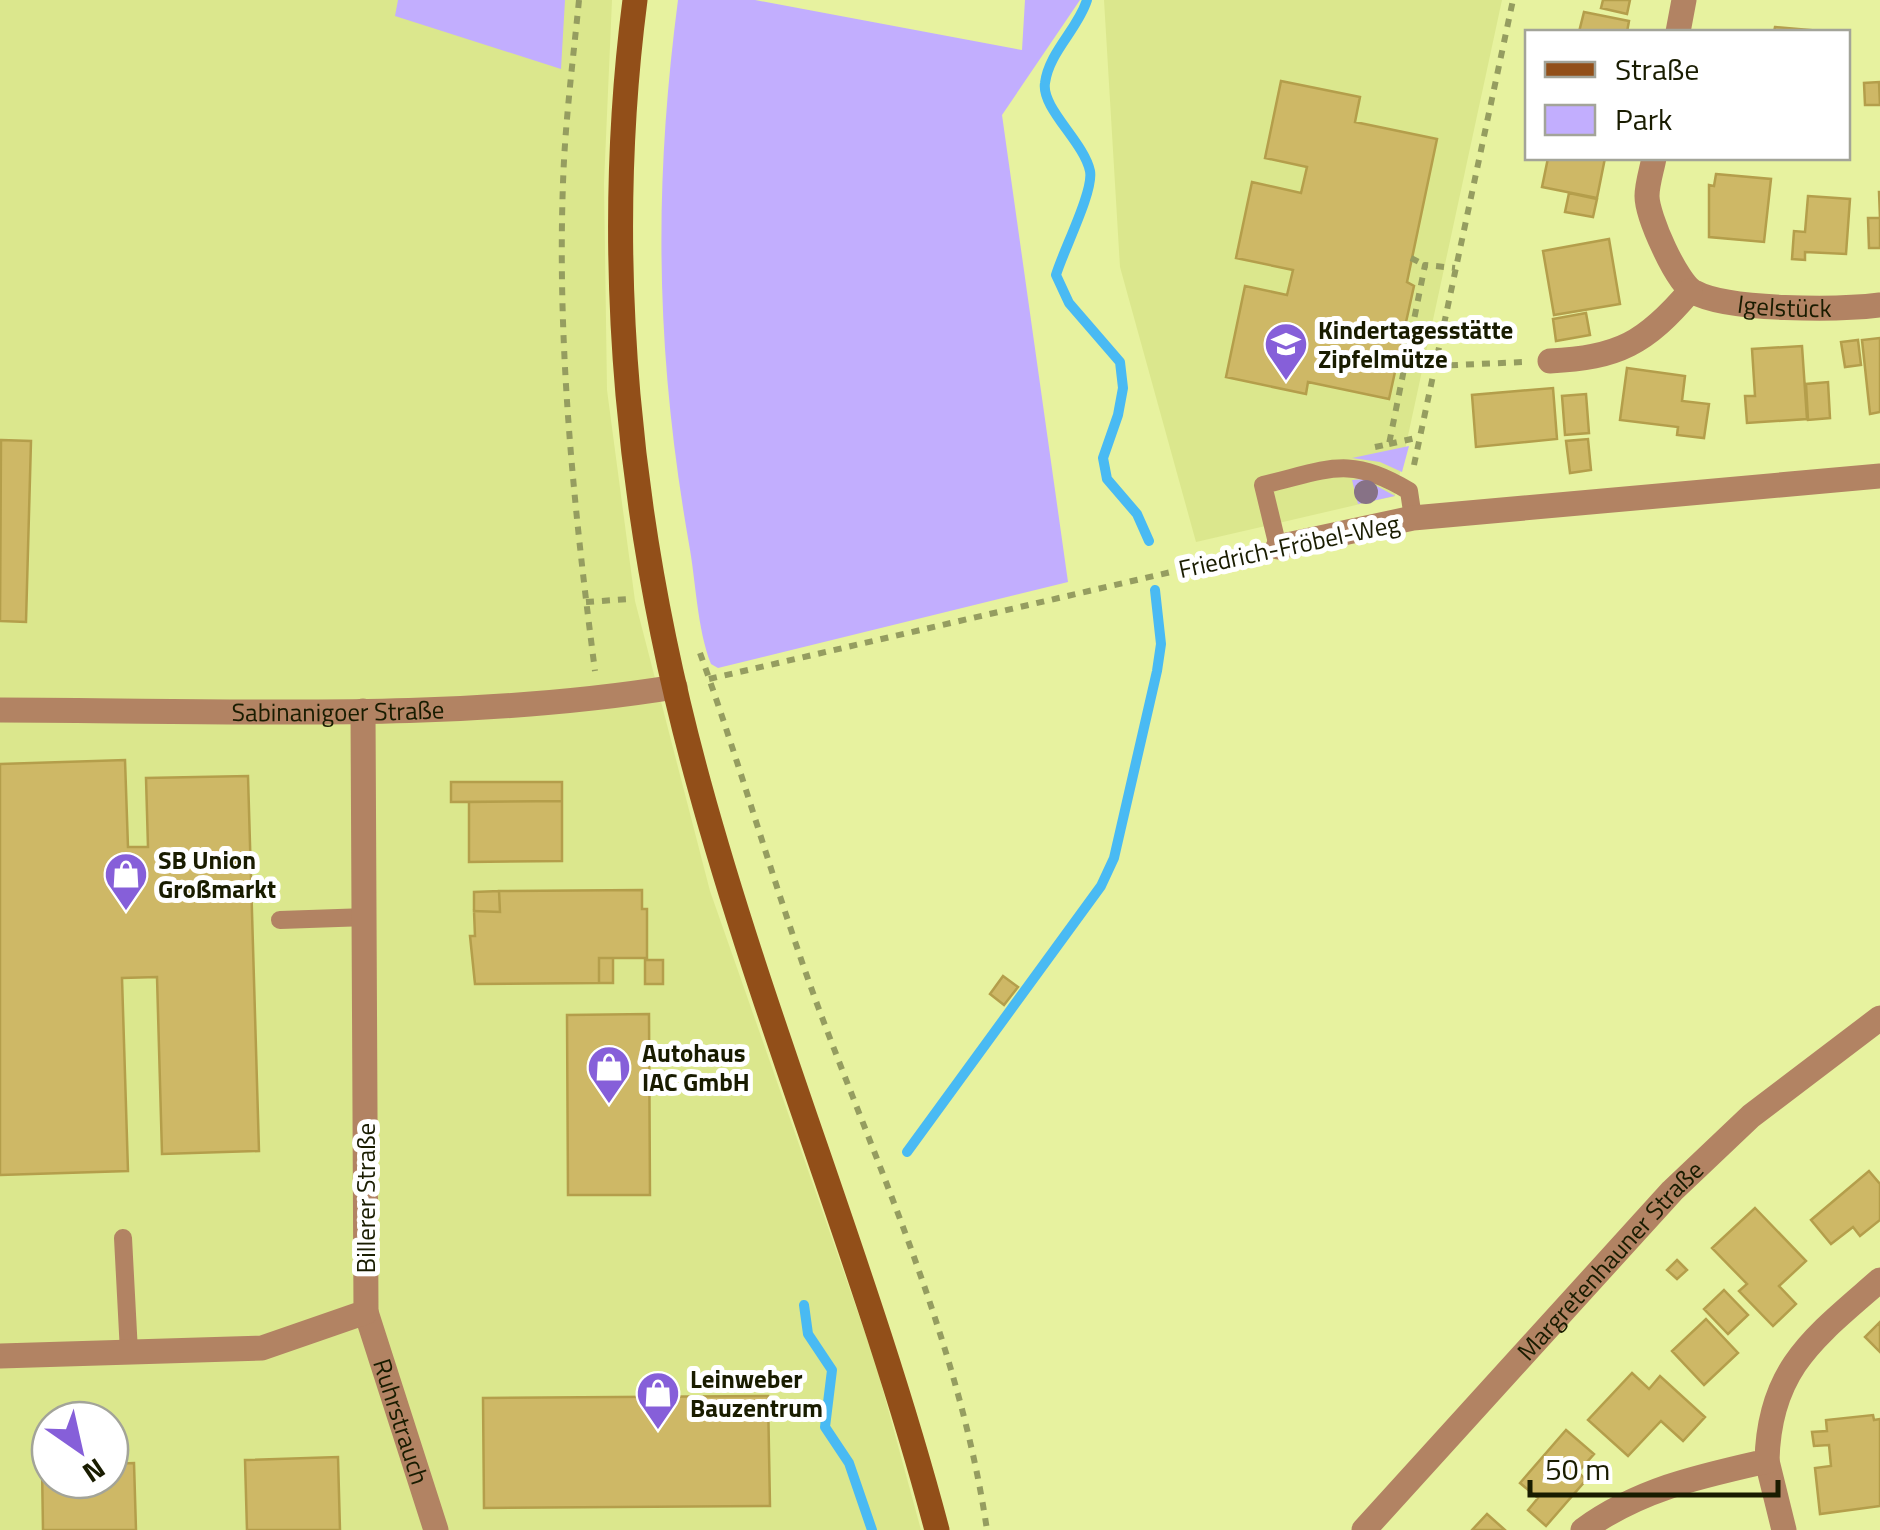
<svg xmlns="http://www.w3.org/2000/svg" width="1880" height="1530" viewBox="0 0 1880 1530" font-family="'Titillium Web',sans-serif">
  <rect width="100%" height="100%" fill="#e7f29f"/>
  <path fill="#dbe78d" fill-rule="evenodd" d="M0 0H612L604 183 607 390 635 601 710 891 875 1361 921 1530H0ZM50 1420H110V1480H50Z
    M1104 0H1502L1395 496 1196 542 1120 267Z"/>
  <path fill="#c2aefe" d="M398 0H565L561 69 395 16Z
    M678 0H755L1022 50 1025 0H1080L1002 115 1068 582 718 668 711 664C697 628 696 582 689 544 656 355 653 191 678 0Z
    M1409 446 1402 472 1380 462 1352 458Z
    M1364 479 1395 496 1358 504 1352 480Z"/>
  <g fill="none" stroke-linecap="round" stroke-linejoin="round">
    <path stroke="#49baf3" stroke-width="10" d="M1087 0C1078 29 1049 52 1045 83 1041 108 1084 142 1090 171 1094 191 1063 251 1056 275L1069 303 1120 362 1123 388 1118 415 1103 458 1107 479 1137 514 1149 541
      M907 1152 1101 886 1114 858 1157 671 1161 644 1155 590
      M804 1305 808 1334 832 1370 825 1427 849 1463 872 1530"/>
  </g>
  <path fill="#ceb866" stroke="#b49e4b" stroke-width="2.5" d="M1603 0H1630L1627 14 1601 8Z
    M1584 12 1629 21 1627 32H1579Z
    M1775 27 1820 31V32H1774Z
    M1281 81 1360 97 1355 122 1437 139 1407 282 1414 286 1389 399 1308 382 1306 394 1226 377 1245 286 1287 295 1293 270 1236 258 1252 182 1301 193 1307 167 1265 158Z
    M1879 82 1880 105H1865L1864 83Z
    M1548 158H1605L1597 198 1542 187Z
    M1716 174 1771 179 1764 242 1709 237V185L1714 186Z
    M1879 192H1880V248H1869L1868 218H1880Z
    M1569 193 1597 199 1593 217 1565 212Z
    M1808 196 1850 199 1846 254 1805 252V260L1792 259 1794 231 1805 232Z
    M1609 239 1620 304 1554 315 1543 251Z
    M1586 313 1590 335 1556 341 1553 319Z
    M1880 338V412L1870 414 1862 340Z
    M1858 340 1861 365 1845 367 1841 342Z
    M1802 346 1807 419 1747 423 1745 396H1755L1752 349Z
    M1627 368 1685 376 1682 401 1709 404 1704 438 1677 435 1678 427 1620 420Z
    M1828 382 1830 418 1808 420 1806 384Z
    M1553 388 1557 439 1476 447 1472 395Z
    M1586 394 1589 433 1565 435 1562 396Z
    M1588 439 1591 470 1570 473 1566 441Z
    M1 440 31 441 26 622 0 621Z
    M125 760 128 847H148L146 778 248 776 259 1151 162 1154 157 977 122 978 128 1171 0 1175V764Z
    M451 782H562V801L451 802Z
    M562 801V861L469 862V802Z
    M642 890V909H647V958H599V983L475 984 470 936H475L474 911 500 912 499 891Z
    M499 891 500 912 474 911V892Z
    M599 958H613V983H599Z
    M645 960H663V984H645Z
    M1003 976 1018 987 1004 1005 990 994Z
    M649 1014 650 1195H568L567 1015Z
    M1869 1171 1880 1184V1220L1860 1236 1853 1227 1831 1244 1811 1220Z
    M1755 1208 1806 1261 1779 1286 1796 1304 1773 1326 1739 1291 1747 1284 1712 1248Z
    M1677 1260 1687 1270 1677 1279 1667 1270Z
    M1724 1290 1748 1315 1728 1334 1704 1309Z
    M1706 1319 1738 1353 1704 1385 1672 1351Z
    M1880 1322V1352L1865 1337Z
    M1632 1373 1649 1389 1660 1376 1705 1417 1683 1441 1661 1421 1628 1456 1588 1420Z
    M768 1396 770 1506 484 1508 483 1398Z
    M1873 1415 1874 1420 1880 1419V1506L1820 1514 1815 1468 1831 1466 1829 1445 1814 1446 1812 1432 1827 1431 1826 1420Z
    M1566 1430 1594 1454 1578 1472 1586 1480 1546 1526 1528 1510 1538 1498 1520 1483Z
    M338 1457 340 1530H247L245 1460Z
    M134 1463 136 1530H43L42 1466H50V1480H110V1464Z
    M1487 1514 1505 1530H1472Z"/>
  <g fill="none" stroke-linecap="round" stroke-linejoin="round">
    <path stroke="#959d60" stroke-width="6" stroke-dasharray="8 8" stroke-linecap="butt" d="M579 0C573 61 565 122 563 183 557 346 574 510 595 671
      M1411 258 1425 265
      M1434 366 1524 362
      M1389 444 1420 437
      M1375 447 1389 444 1425 265 1455 268
      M1414 465 1513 0
      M586 602 629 599
      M700 653C743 772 776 894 820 1012 884 1182 960 1348 987 1530
      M709 679 1253 553"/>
    <path stroke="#b28363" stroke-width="18" d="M1278 547 1263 485C1327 470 1349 454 1409 491L1413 518
      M280 920 367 917
      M123 1238 129 1352"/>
    <g stroke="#b28363" stroke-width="25">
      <path d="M1678 32 1684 0"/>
      <path id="s1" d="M1654 158C1652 169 1647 184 1647 196 1647 216 1677 284 1694 292 1728 311 1840 310 1880 305"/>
      <path d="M1550 361C1618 358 1646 343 1690 291"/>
      <path d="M1278 547 1413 518 1880 476"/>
      <path id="s2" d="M0 710C224 710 453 723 675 687"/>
      <path id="s3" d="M366 1312 436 1530"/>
      <path d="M0 1356 262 1348 366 1312 363 711"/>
      <path d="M1767 1461 1784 1530"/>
      <path d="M1583 1530C1639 1489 1701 1476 1767 1461 1769 1368 1815 1337 1880 1280"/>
    </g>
    <path stroke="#b28363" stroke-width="25" id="s4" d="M1364 1530 1672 1191 1751 1116 1880 1018"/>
    <path stroke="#924f19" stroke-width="25" d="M635 0C601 262 629 530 699 784 768 1036 870 1277 937 1530"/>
  </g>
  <circle fill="#877286" cx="1366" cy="492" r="12"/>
  <defs>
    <g id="school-pin" transform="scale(2.25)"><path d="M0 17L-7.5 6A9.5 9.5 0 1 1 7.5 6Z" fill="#865fd9" stroke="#fff"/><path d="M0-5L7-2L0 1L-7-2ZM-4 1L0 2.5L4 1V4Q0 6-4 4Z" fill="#fff"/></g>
    <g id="shop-pin" transform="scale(2.25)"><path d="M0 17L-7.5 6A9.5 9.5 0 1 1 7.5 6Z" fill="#865fd9" stroke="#fff"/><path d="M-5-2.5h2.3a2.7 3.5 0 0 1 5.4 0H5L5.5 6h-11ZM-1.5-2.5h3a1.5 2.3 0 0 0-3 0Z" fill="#fff"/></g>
  </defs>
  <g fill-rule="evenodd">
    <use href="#school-pin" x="1286" y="344"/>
    <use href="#shop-pin" x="126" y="874"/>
    <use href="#shop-pin" x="609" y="1067"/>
    <use href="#shop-pin" x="658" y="1393"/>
  </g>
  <g text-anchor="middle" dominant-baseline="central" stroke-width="10" stroke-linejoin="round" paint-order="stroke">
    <g font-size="25" fill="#191c00" stroke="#fff">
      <text stroke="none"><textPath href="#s1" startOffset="240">Igelstück</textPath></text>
      <text transform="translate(1289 546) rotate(-12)">Friedrich-Fröbel-Weg</text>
      <text stroke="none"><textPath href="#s2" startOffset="338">Sabinanigoer Straße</textPath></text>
      <text transform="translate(366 1198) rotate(-90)">Billerer Straße</text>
      <text stroke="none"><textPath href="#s4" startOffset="365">Margretenhauner Straße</textPath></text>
      <text stroke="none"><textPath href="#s3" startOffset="115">Ruhrstrauch</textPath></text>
    </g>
    <g font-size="25" font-weight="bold" fill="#191c00" stroke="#fff" text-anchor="start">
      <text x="1318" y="330">Kindertagesstätte<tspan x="1318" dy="29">Zipfelmütze</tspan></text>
      <text x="158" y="860">SB Union<tspan x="158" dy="29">Großmarkt</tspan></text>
      <text x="642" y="1053">Autohaus<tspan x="642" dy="29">IAC GmbH</tspan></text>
      <text x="690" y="1379">Leinweber<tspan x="690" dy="29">Bauzentrum</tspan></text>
    </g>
  </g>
  <rect x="1525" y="30" width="325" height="130" fill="#ffffff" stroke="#a3a499" stroke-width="2.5"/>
  <rect x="1545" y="62" width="50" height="15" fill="#924f19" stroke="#a3a499" stroke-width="2.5"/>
  <text x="1615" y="80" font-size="30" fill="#191c00">Straße</text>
  <rect x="1545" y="105" width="50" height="30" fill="#c2aefe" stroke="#a3a499" stroke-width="2.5"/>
  <text x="1615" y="130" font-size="30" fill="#191c00">Park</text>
  <g transform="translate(80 1450) rotate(146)"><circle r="48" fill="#ffffff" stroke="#a3a499" stroke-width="2.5"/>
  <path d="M0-8L18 38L0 25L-18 38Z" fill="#865fd9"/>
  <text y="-15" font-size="28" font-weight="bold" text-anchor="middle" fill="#191c00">N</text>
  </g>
  <path d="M1530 1480v15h248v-15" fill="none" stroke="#191c00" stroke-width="5"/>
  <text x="1545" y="1480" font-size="30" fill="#191c00" stroke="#ffffff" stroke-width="8" paint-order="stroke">50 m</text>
</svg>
